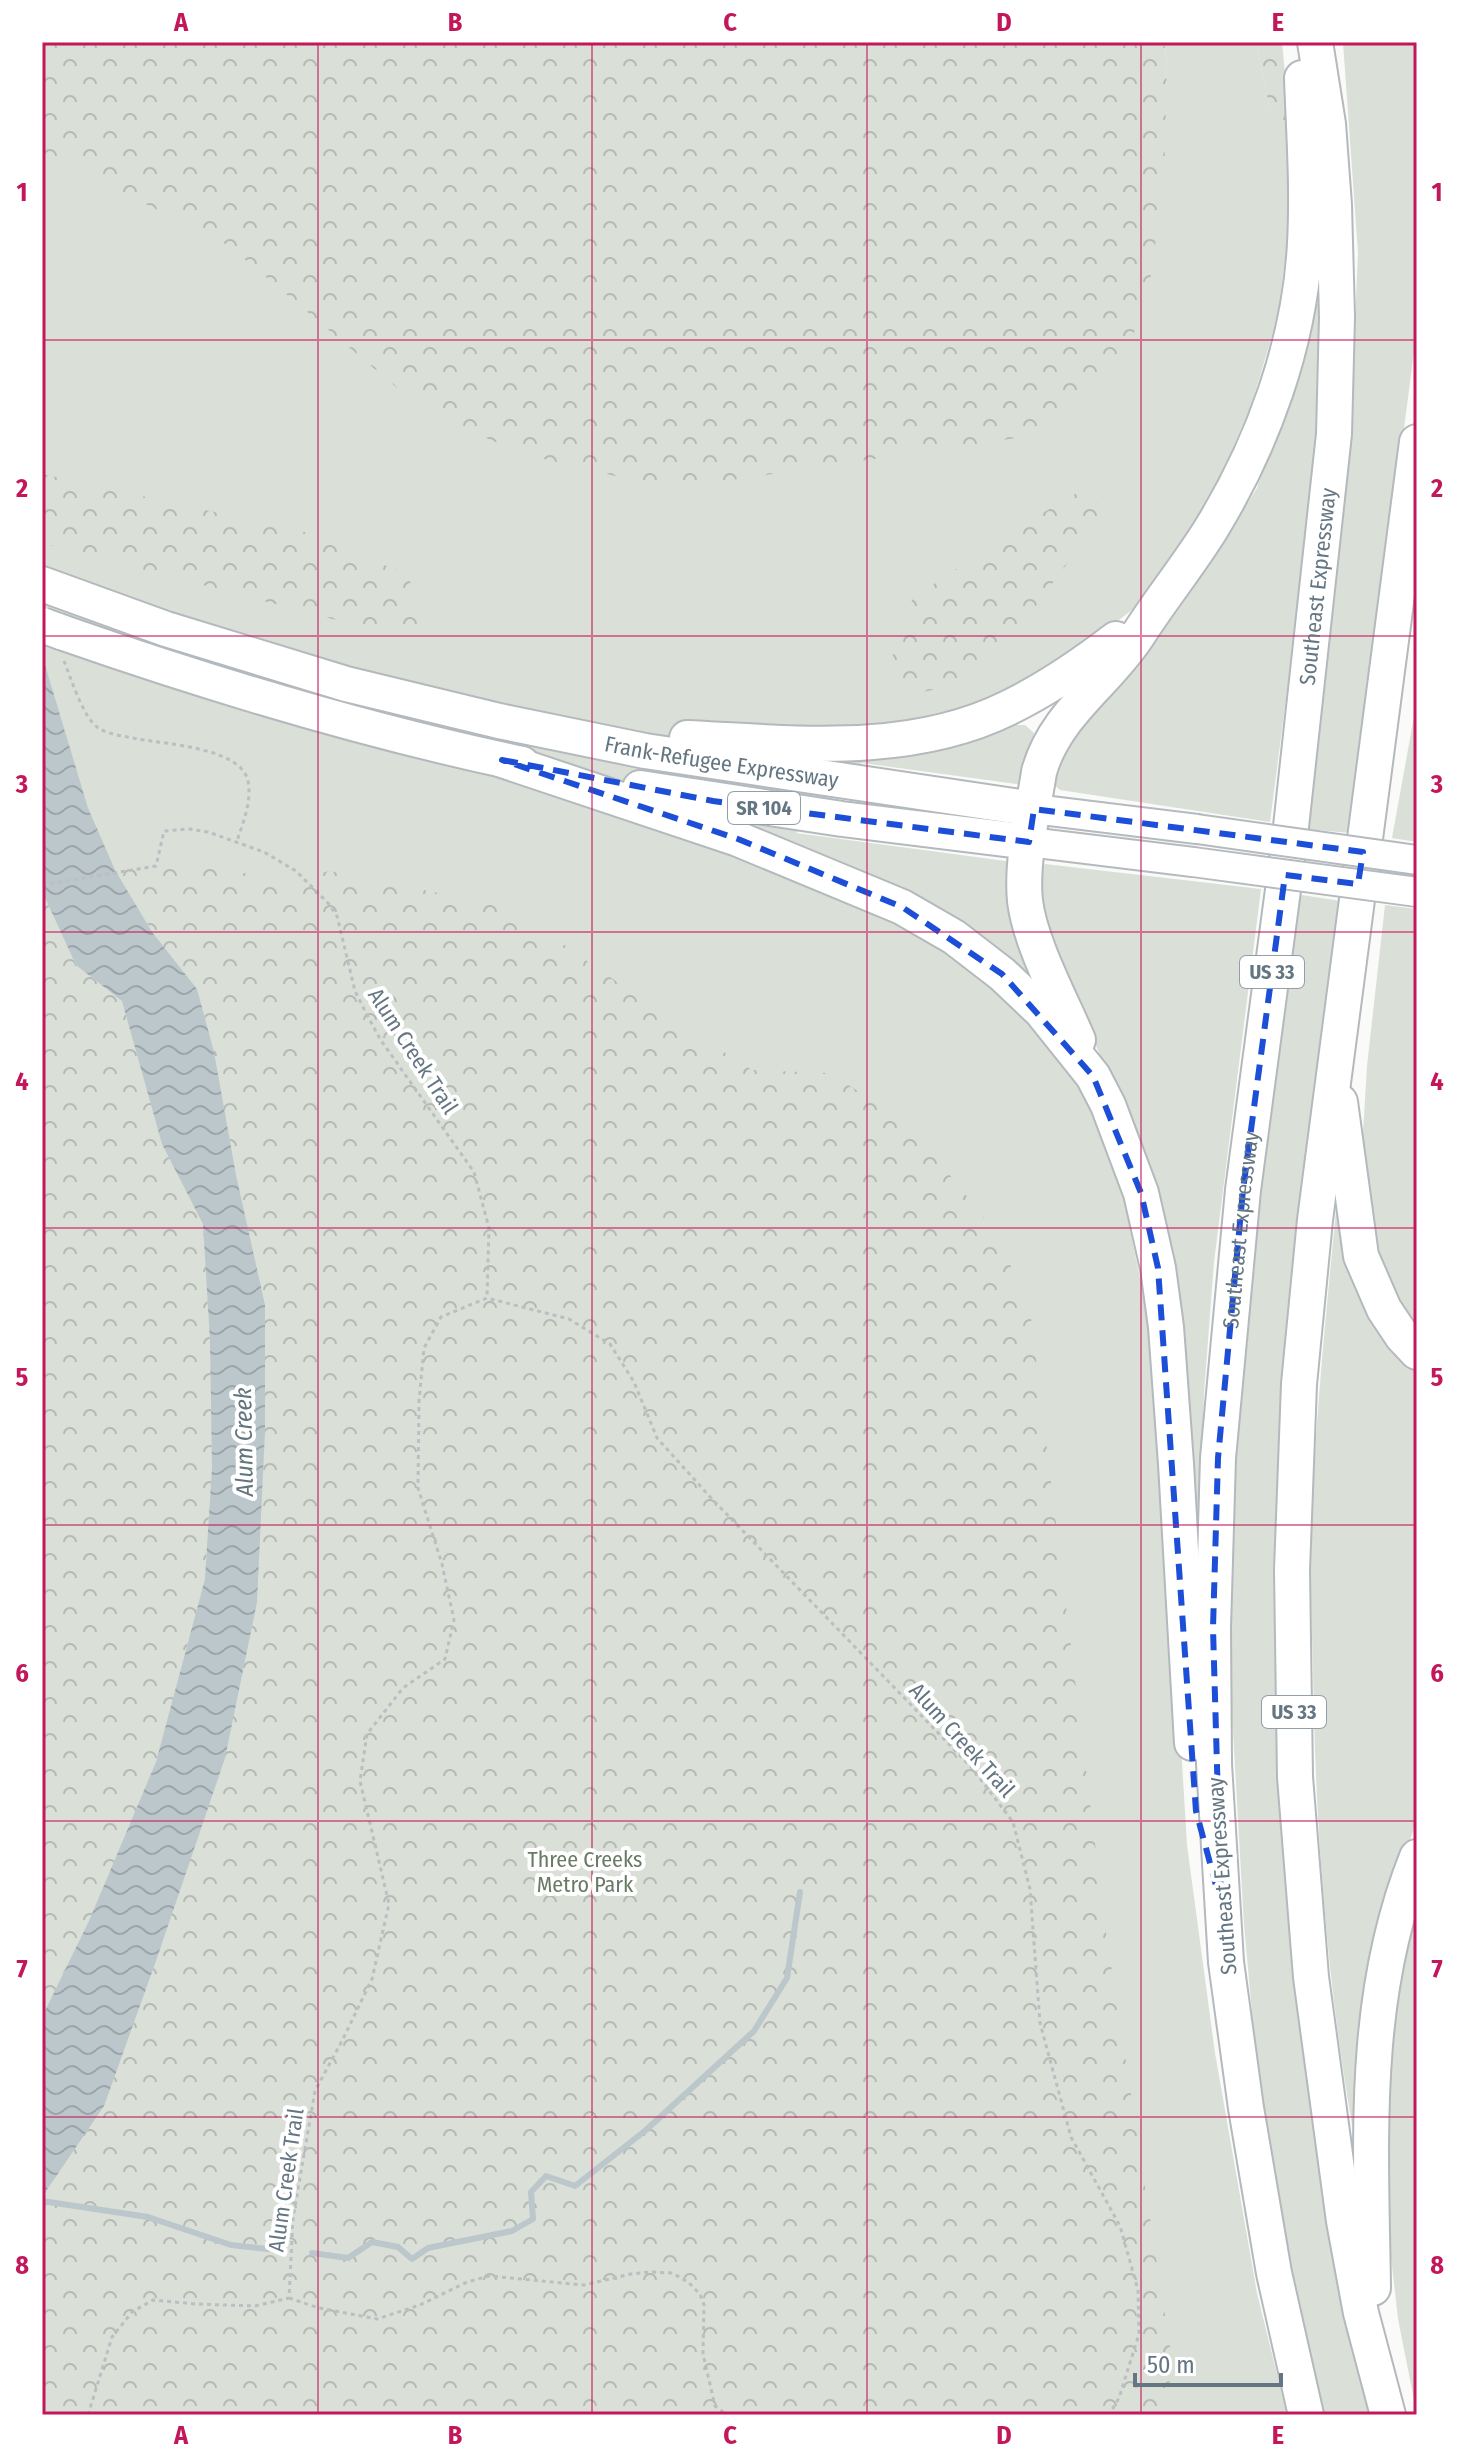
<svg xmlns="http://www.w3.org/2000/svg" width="1459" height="2457" viewBox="0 0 1459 2457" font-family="'Fira Sans Condensed',sans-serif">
  <defs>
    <pattern id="forest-crowns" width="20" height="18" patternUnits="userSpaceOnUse" patternTransform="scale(2)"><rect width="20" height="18" fill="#dadfd7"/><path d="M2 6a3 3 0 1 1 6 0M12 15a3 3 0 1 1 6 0" fill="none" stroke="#b4b9b4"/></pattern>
    <pattern id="water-waves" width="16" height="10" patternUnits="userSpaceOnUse" patternTransform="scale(2)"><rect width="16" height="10" fill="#bbc7cb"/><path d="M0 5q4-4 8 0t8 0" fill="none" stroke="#9ca6aa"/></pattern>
  </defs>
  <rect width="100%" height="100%" fill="#fafaf8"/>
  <path fill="#dadfd7" d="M42 42 1165 117 1167 62 1164 42H1256L1271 114 1290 127 1291 179 1287 243 1278 315 1252 403 1211 499 1175 557 1132 610 1076 653 998 699 921 718 902 720 874 750 995 725H1025L1034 733 1023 785 862 763 796 833 1006 861 1014 916 1037 987 983 937 913 897 924 933 986 974 1055 1047 1093 1104 1123 1195 1151 1332 1168 1533 1187 1845 1215 2053 1257 2293 1287 2415H42Z
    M1343 42H1417V329L1351 833 1304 829 1337 573 1349 452 1358 253Z
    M1314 304H1321L1315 446 1302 576 1270 822 1060 790 1052 783 1064 741 1193 588 1257 488 1287 403Z
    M1417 700V842L1392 838Z
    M1045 864 1261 889 1214 1262 1204 1393 1199 1567 1135 1135 1079 1007 1034 891 1036 876Z
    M1295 894 1341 901 1276 1647 1374 2415H1325L1292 2273 1256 2055 1244 1925 1232 1713 1229 1561 1236 1387Z
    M1385 905 1417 909V1325L1399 1306 1371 1246 1362 1149 1367 1066Z
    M1343 1210 1417 1365V1821L1387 1902 1361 2128 1353 2130C1326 1977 1315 1821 1313 1665 1312 1628 1310 1592 1311 1556 1313 1440 1325 1325 1336 1211Z
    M1417 1886V2415L1398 2319 1387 2221 1385 2102 1390 2021Z"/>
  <path fill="url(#forest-crowns)" d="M42 42H1164L1167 62 1164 184 1147 302 1116 375 1036 435 670 489 527 455 428 414 229 246 42 152Z
    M1256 42H1282L1290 127 1271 115Z
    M42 474 305 532 406 574 432 623 371 629 42 543Z
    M1104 484 1102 516 1016 633 953 686 901 696 891 645 913 598 1029 521 1089 486Z
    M197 861 284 883 329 871 512 908 641 999 752 1070 828 1073 905 1119 996 1233 1030 1310 1105 1926 1173 2367 1162 2415H42V2197L104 2106 157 1958 257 1602 265 1431V1305L236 1175 214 1052 197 989 152 932 115 870Z
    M42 891 76 965 122 1001 162 1144 203 1224 210 1340 212 1468 205 1579 156 1762 89 1921 42 2017Z"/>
  <path fill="url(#water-waves)" d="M42 655 88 808 115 870 152 932 197 989 214 1052 236 1175 265 1305V1431L257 1602 225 1758 157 1958 104 2106 42 2197V2017L89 1921 156 1762 205 1579 212 1468 210 1340 203 1224 162 1144 122 1001 76 965 42 891Z"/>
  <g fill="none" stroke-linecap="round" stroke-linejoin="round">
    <path stroke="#bbc7cb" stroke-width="6" d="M42 2201 148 2217 231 2245 268 2249
      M312 2253 348 2258 372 2242 398 2247 412 2259 428 2248 512 2231 533 2219 531 2192 546 2176 575 2186 646 2130 754 2031 787 1978 800 1892"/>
    <g stroke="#b5babe" stroke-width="32">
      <path id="primary" d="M1034 809 1197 829
        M1029 842 1193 862"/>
    </g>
    <g stroke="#b4b9bd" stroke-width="38">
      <g id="motorway">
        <path id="s1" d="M42 584 166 629 346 684 499 721 645 751 1034 809"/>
        <path d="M61 632C213 685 365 731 522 764"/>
        <path d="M687 738C793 743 909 757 1008 708 1047 689 1082 665 1116 639"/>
        <path d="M502 760 738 839 902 907 954 937 1002 974 1041 1011 1093 1076 1108 1105 1141 1193 1158 1268 1166 1327 1176 1464 1192 1743"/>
        <path d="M640 788 842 819 1029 842"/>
        <path d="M1078 1040C1061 1000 1030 943 1025 901 1021 861 1033 812 1039 772 1055 714 1107 683 1138 635 1161 599 1188 566 1211 529 1263 444 1300 343 1305 243 1308 188 1304 133 1302 78"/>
        <path d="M1340 1102 1361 1256 1384 1309 1402 1336 1417 1352"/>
        <path d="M1373 2288C1371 2140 1361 1997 1417 1857"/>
        <path id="s2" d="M1306 2415 1274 2273 1246 2108 1226 1962 1214 1764 1213 1628 1218 1458 1243 1190 1289 845 1334 434 1337 317 1334 205 1328 124 1315 42"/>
        <path d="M1388 2415 1361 2313 1344 2221 1311 1977 1295 1777 1292 1570 1299 1384 1315 1220 1417 442"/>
      </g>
    </g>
    <path stroke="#bbbfc2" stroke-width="3" stroke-dasharray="4 4" stroke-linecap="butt" d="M64 661C71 678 82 715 97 727 108 735 125 736 138 739 166 744 241 748 248 781 252 802 243 822 237 841
      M42 885 156 866 164 831 189 829 208 832 264 852 296 871 328 903 337 916 355 991 366 1013 380 1039 474 1172 489 1228 487 1298
      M289 2298 319 2308 377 2319 420 2305 467 2282 489 2276 584 2285 631 2274 650 2272 672 2273 688 2282 700 2294 704 2305 703 2354 715 2406 727 2415
      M88 2415 112 2337 132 2312 153 2300 196 2304 255 2306 289 2298 293 2218 315 2091 343 2039 372 1979 389 1904 360 1781 367 1734 403 1688 445 1659 454 1620 442 1564 418 1488 419 1401 424 1348 441 1317 487 1298 569 1319 610 1344 634 1382 657 1438 712 1499 972 1768 1013 1822 1030 1889 1040 2023 1071 2137 1120 2226 1138 2290 1139 2334 1119 2398 1109 2415"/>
    <use href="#primary" stroke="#fff" stroke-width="28"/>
    <use href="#motorway" stroke="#fff" stroke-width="34"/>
    <g stroke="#b5babe" stroke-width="32" stroke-linecap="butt">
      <path id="primary-bridge" d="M1197 829 1417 860
        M1193 862 1417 892"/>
    </g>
    <g stroke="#b4b9bd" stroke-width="38" stroke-linecap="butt">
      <path id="motorway-bridge" d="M42 625 61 632"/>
    </g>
    <use href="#primary-bridge" stroke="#fff" stroke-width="28"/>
    <use href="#motorway-bridge" stroke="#fff" stroke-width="34"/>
  </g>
  <path fill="none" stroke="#1d4ed8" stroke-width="6" stroke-dasharray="16 10" stroke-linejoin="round" d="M502 760 713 801 1029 842 1034 809 1363 852 1358 884 1285 875 1243 1190 1218 1458 1213 1628 1221 1904 1196 1811 1158 1268 1141 1193 1093 1076 1002 974 902 907 738 839Z"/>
  <path fill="none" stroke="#c2185b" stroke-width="2" stroke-opacity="0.55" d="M318 42V2415M592 42V2415M867 42V2415M1141 42V2415M42 340H1417M42 636H1417M42 932H1417M42 1228H1417M42 1525H1417M42 1821H1417M42 2117H1417"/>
  <g text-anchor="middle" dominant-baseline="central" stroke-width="8" stroke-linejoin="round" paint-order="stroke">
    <g fill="#fff" stroke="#939fa8" stroke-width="2">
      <rect x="728" y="792" width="72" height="32" rx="6"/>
      <rect x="1240" y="956" width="64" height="32" rx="6"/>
      <rect x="1262" y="1696" width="64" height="32" rx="6"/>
    </g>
    <g font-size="20" font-weight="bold" fill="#657683">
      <text x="764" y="808">SR 104</text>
      <text x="1272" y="972">US 33</text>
      <text x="1294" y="1712">US 33</text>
    </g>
    <g font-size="22" fill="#657683" stroke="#fff">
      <text stroke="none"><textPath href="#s2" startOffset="1842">Southeast Expressway</textPath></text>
      <text stroke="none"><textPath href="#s1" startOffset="704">Frank-Refugee Expressway</textPath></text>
      <text transform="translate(413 1051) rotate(57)">Alum Creek Trail</text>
      <text stroke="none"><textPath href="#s2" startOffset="1194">Southeast Expressway</textPath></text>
      <text transform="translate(962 1740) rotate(48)">Alum Creek Trail</text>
      <text transform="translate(1222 1876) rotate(-94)">Southeast Expressway</text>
      <text transform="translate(286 2180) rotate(-82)">Alum Creek Trail</text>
    </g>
    <g font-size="22" fill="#687a64" stroke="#fff">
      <text x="585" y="1859">Three Creeks<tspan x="585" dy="25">Metro Park</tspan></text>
    </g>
    <g font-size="24" font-style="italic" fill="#60757c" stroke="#fff">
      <text transform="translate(244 1442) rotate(-91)">Alum Creek</text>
    </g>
  </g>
  <rect width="1459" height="2457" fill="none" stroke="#ffffff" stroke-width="88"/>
  <path d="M1135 2373v12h146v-12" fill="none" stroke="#657683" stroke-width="4"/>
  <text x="1147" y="2373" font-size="24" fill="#657683" stroke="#ffffff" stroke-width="6" paint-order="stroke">50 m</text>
  <rect x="44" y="44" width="1371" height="2369" fill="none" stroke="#c2185b" stroke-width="3"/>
  <g font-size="26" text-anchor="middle" font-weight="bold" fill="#c2185b">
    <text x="181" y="31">A</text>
    <text x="455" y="31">B</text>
    <text x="730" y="31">C</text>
    <text x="1004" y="31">D</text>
    <text x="1278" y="31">E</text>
    <text x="22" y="201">1</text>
    <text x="1437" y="201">1</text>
    <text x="22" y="497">2</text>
    <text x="1437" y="497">2</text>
    <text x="22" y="793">3</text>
    <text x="1437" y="793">3</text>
    <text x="22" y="1090">4</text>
    <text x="1437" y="1090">4</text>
    <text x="22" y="1386">5</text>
    <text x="1437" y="1386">5</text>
    <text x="22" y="1682">6</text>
    <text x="1437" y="1682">6</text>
    <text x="22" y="1978">7</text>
    <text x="1437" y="1978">7</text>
    <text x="22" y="2274">8</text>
    <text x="1437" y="2274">8</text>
    <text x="181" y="2444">A</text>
    <text x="455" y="2444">B</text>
    <text x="730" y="2444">C</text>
    <text x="1004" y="2444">D</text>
    <text x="1278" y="2444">E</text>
  </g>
</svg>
